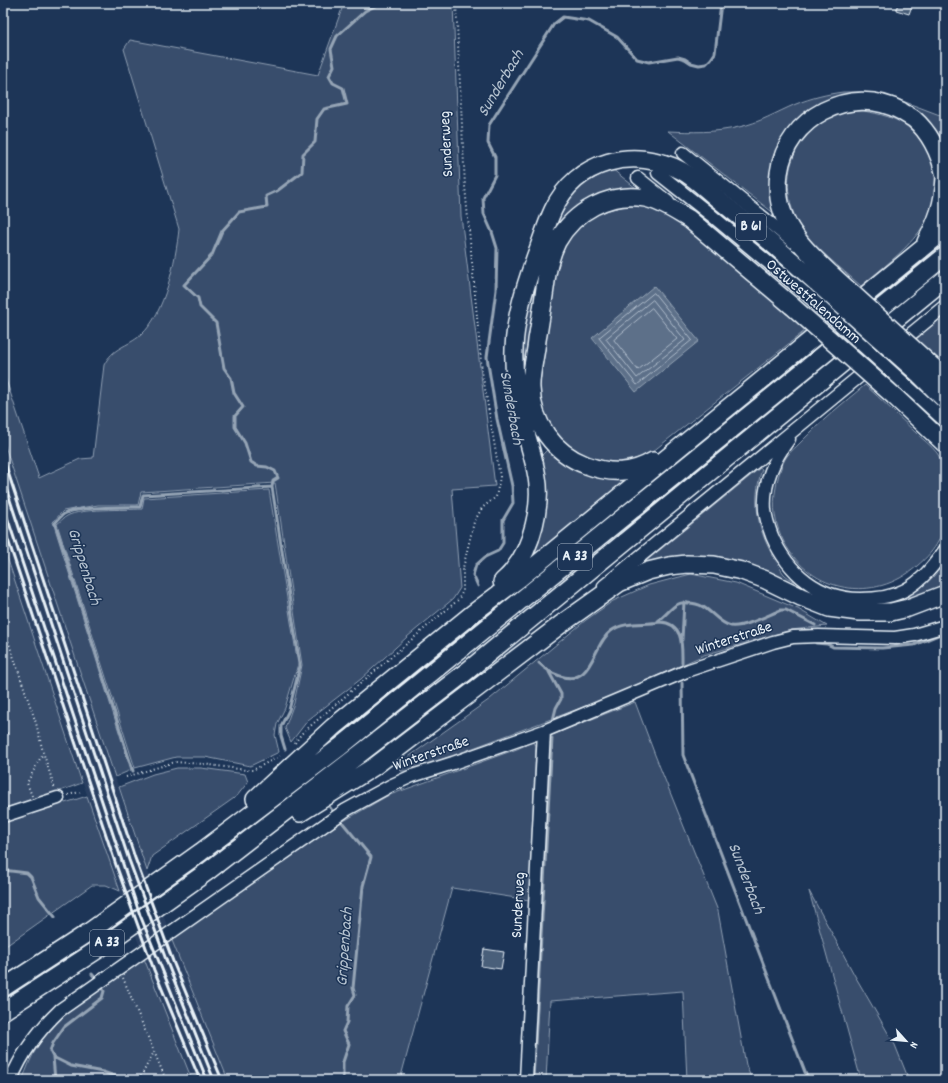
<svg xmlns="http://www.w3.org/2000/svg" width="948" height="1083" viewBox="0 0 948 1083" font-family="Dekko,sans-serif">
  <rect width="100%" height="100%" fill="#1d3557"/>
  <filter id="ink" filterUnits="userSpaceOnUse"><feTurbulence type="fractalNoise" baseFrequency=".025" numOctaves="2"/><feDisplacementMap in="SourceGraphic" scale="8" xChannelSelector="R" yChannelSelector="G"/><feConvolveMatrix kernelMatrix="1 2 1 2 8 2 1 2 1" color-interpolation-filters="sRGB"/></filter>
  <g filter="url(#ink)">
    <path fill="#2a4162" d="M3 440 141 855 180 961 228 1080H192L150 975 111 866 3 545Z"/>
    <path fill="#374d6c" stroke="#909fb2" d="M344 3H453L461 216 495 486 452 489 460 588 453 599 407 637 361 679 308 720 291 742 285 728 294 703 302 665 275 483 141 492 138 505H98L74 509 63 511 53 522 131 770 115 777 3 440V371L39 478 80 459 93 458 104 365C113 347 127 347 141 335 165 314 176 259 179 229L124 49 130 40 318 75Z
      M843 92H860L892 97 945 117V154L899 104 803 117 776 215 668 131C692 132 715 133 739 127 759 123 777 112 796 104 811 98 827 94 843 92Z
      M864 111C879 114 896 117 909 128 941 155 943 199 919 232 903 253 881 269 861 286 840 267 815 249 800 226 776 187 790 133 834 116 843 112 854 111 864 111Z
      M612 169 636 188 596 196 572 211 525 377 522 378 521 348 525 319 533 286 559 215 570 196 583 184Z
      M628 206H643L655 209 683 225 806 330 652 452 639 458 615 463 601 462 583 457 564 444 547 421 542 407 539 389 558 261C573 224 589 212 628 206Z
      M945 315V368L915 340Z
      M865 385C882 400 898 416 915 432 922 439 931 445 937 453 948 469 945 491 945 509 945 535 937 549 917 566 874 604 811 593 784 542 775 525 772 507 776 487 778 477 781 465 787 456 791 451 796 447 800 443 820 422 843 403 865 385Z
      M549 448 629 477 535 555 534 549 541 456Z
      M760 468 762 469C751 502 758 532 776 561 778 565 781 570 784 574 789 579 799 583 805 587L806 593 769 574 640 566Z
      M269 490 298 664 285 708 277 724 275 735 279 752 250 766 205 757H176L135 768 57 524C60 522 63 518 67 516 81 508 124 510 142 509L144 498Z
      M3 545 82 783 60 791 65 803 87 796 120 891 106 885H92L3 948Z
      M945 560V586L906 602 866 607 925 582 931 578Z
      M691 574 736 583 798 609 827 626 791 630 704 655 605 699 411 771H401L397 765 490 699 586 620 613 601 649 585Z
      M635 702 655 755 718 911 746 1065 752 1080H687L683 991 550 1001 546 1080H531L547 739 552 735Z
      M532 742 536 745 529 900 452 888 400 1080H228L171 938 232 898 335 826 387 796 517 749Z
      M177 768H201L245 774 248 782 237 796 152 856 147 871 119 787 153 774Z
      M809 891 855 976 895 1045 909 1080H861Z
      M143 956 192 1080H22C27 1069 31 1056 38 1046 59 1011 110 981 143 956Z"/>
    <path fill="#5d7089" stroke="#95a4b5" d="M654 286 699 341 636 392 592 338Z"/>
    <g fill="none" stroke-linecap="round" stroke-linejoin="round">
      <path stroke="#b0bdcc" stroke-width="1" d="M654 293 692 340 637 385 599 338Z
        M653 300 685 340 637 378 606 339Z
        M652 308 677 339 638 370 614 340Z"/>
      <path stroke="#95a4b5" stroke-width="3" d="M478 586 473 575 476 565 485 557 498 551 503 543V520L513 503 512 486 497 419 487 357 496 290 497 248 492 232 484 214 483 198 495 175V157L488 143 489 125 554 24 563 17 589 21 617 37 637 59 649 62 678 57 685 59 691 63 699 65 706 64 711 59 715 53 721 3
        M658 621C665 616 670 609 676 605 680 603 685 602 688 603 710 603 714 622 731 626 744 628 768 615 781 610H786L815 625
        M682 640 684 602
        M816 643 827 644 833 647 882 648 914 645 945 632
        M539 663C546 670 551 673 560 676 593 687 592 645 611 631 624 621 644 625 660 622 684 623 682 646 682 663
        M549 672 561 694V699L556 708 553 720
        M682 683 683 755 808 1080
        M285 749 281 736V726L289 710 300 666 272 487 273 481 278 478 275 471 267 467 257 466 251 462 245 443 235 427V416L243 407 234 393 231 378 224 368 216 323 200 307 198 298 184 285 212 255 222 231 239 212 267 207 266 196 277 191 302 172 303 154 315 142 317 119 324 109 347 104 343 88 333 83 329 76 334 66 331 49 337 36 365 11 381 3
        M133 771 55 523C58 520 61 516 64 514 76 506 125 507 140 507L143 495 272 487
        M329 806 334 813
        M342 822 371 857 363 886 353 988 355 995 348 1006 347 1022 343 1031 349 1044 343 1062V1080
        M3 870 27 873 31 877 39 897 55 917
        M92 974 97 980
        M53 1057 71 1066 103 1072 126 1080
        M55 1080 53 1057 50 1051 53 1043 64 1027 102 998 104 991 100 985
        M533 1080 552 738"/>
    </g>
    <path fill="#495e7a" stroke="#e8f1f8" d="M898 3H913L909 14 896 10Z
      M484 949 504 952 501 969 481 966Z"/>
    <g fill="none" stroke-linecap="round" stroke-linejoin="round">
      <g stroke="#e8f1f8" stroke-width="15">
        <path id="minor" d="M683 153 796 244
          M658 173 711 215 806 294
          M638 178 668 202
          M907 386 945 421
          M789 439C774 459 763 484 765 510 766 519 769 528 772 536 788 573 819 599 860 599 875 599 892 597 905 590 922 581 934 565 945 550
          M604 586 945 306
          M3 816 58 798
          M11 1080C22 1052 39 1030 60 1010L346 810 390 786 412 776 453 763 544 731 689 670 773 642 793 637 819 636 895 638 914 635 945 626
          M526 1080 544 731"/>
      </g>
      <g stroke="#e8f1f8" stroke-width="20">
        <path id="highway" d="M926 242C938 219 943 205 945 179
          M831 274C819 263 802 247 794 234 781 216 776 195 779 173 786 118 851 83 901 111 905 114 910 116 914 119 931 134 940 154 945 176
          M932 366 945 378
          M920 375 945 400
          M894 396 945 444
          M653 461C631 474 610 474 586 465 554 453 532 423 531 388 530 375 536 354 537 340 541 318 544 296 547 274 549 263 552 252 557 242 574 211 609 192 645 198 661 201 675 211 689 219L792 306
          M502 582C506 578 511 574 514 569 532 547 542 505 537 477 534 458 527 439 523 421 517 398 513 373 514 349 515 317 525 287 535 258 541 242 546 225 553 210 576 160 634 146 682 171 693 177 708 191 719 200 753 227 786 255 818 284
          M255 799 333 727 472 614 520 578 945 230
          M300 813 375 766 560 625 619 583 648 571 669 566 687 564 714 565 742 571 766 580 801 597 829 608 859 612H891L908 608 945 594
          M3 988 89 932 201 852 340 747 945 256
          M3 1011 100 948 208 871 466 672 945 279"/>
      </g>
      <path stroke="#e8f1f8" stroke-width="2" stroke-dasharray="1 3" stroke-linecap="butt" d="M3 626 36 723 43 752 55 789
        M3 734 9 733
        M295 743 301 734 458 600 463 591V568L474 522 482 508 496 497 500 477 482 371 465 186 456 3
        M126 777 175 762 203 764 246 770H253L280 756
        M68 795 80 792
        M32 796 27 783 43 753
        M123 978 166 1080
        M139 1080 154 1052"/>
      <use href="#minor" stroke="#1d3557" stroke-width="12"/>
      <use href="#highway" stroke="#1d3557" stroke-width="17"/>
      <path stroke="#e8f1f8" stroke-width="3" d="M3 457 135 858 174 964 222 1080
        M3 479 129 860 168 965 214 1080
        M3 505 140 915 207 1080
        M3 525 116 865 154 970 200 1080"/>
      <g stroke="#e8f1f8" stroke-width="15" stroke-linecap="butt">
        <path id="minor-bridge" d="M806 294 907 386"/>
      </g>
      <g stroke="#e8f1f8" stroke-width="20" stroke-linecap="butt">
        <path id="highway-bridge" d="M831 274 932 366
          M818 284 920 375
          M792 306 894 396"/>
      </g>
      <use href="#minor-bridge" stroke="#1d3557" stroke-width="12"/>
      <use href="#highway-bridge" stroke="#1d3557" stroke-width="17"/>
    </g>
  </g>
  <g text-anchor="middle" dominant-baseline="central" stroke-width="3" stroke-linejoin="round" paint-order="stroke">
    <g fill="#1d3557" stroke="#abb9c8" stroke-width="1">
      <rect x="736" y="214" width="30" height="26" rx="3"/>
      <rect x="558" y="544" width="34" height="26" rx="3"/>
      <rect x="90" y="930" width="34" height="26" rx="3"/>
    </g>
    <g font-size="15" font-weight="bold" fill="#e8f1f8">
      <text x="751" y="227">B 61</text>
      <text x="575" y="557">A 33</text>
      <text x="107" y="943">A 33</text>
    </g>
    <g font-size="16" fill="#e8f1f8" stroke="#1d3557">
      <text transform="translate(447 144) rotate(-93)">Sunderweg</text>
      <text transform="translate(813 302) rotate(41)">Ostwestfalendamm</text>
      <text transform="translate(734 639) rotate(-18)">Winterstraße</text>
      <text transform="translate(431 754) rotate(-19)">Winterstraße</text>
      <text transform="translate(519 905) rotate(-87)">Sunderweg</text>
    </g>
    <g font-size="17" font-style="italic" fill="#b7c4d1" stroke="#1d3557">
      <text transform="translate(502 84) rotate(-59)">Sunderbach</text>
      <text transform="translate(510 408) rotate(80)">Sunderbach</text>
      <text transform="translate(83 567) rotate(73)">Grippenbach</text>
      <text transform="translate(745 879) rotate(69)">Sunderbach</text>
      <text transform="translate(346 947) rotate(-86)">Grippenbach</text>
    </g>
  </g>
  <rect width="948" height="1083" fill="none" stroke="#1d3557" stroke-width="16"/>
  <rect x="8" y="8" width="932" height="1067" fill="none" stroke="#e8f1f8" stroke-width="1.5" filter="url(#ink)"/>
  <g transform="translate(906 1041) rotate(117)" stroke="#1d3557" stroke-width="3" paint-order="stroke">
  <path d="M0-3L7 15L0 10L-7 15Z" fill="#e8f1f8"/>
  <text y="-6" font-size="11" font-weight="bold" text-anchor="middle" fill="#e8f1f8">N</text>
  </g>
</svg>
